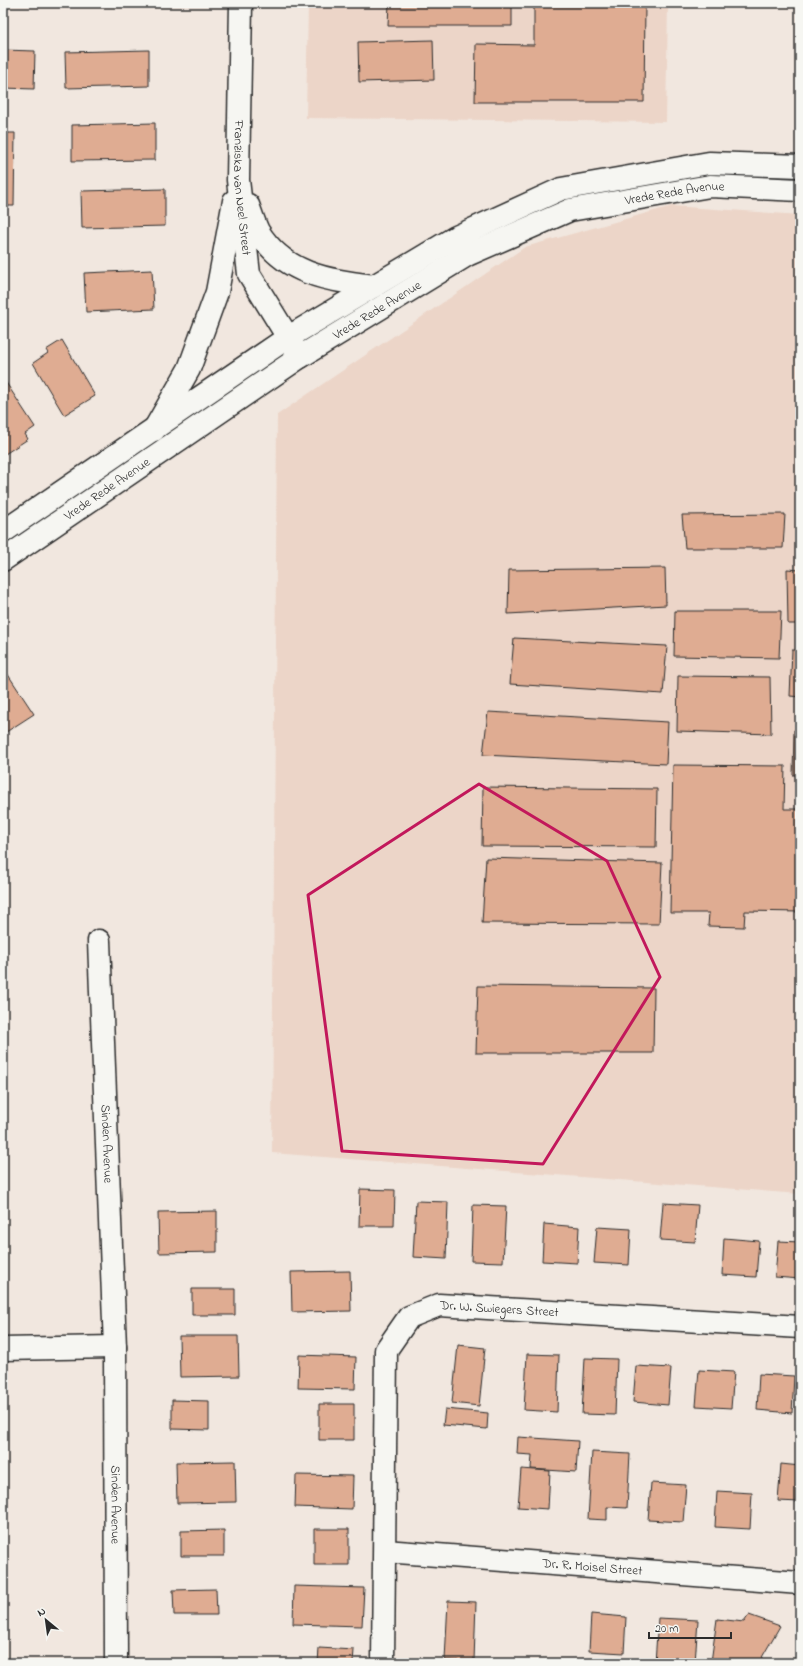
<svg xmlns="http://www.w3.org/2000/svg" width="803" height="1666" viewBox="0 0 803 1666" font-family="'Indie Flower',sans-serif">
  <rect width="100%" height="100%" fill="#f1e7df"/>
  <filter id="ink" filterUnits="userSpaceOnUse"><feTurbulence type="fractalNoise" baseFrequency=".025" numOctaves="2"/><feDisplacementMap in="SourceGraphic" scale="8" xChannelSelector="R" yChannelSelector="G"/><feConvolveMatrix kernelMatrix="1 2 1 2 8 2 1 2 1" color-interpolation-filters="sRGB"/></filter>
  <g filter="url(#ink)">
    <path fill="#ecd5c8" d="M308 3H668L666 122 306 118Z
      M672 206 800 215V1194L272 1153 277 415 525 247Z"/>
    <path fill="#dfac92" stroke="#2b2b2b" d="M389 3H512V26H388Z
      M534 3H645L644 102H475L476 44 534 45Z
      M433 40 434 80 359 82 358 42Z
      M3 50 35 51 34 89 3 88Z
      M149 50V86L66 88 65 52Z
      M155 123V160L72 161V125Z
      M3 133H15L14 206H3Z
      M165 189V226L82 228 81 191Z
      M152 270 154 309 86 312 84 273Z
      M62 340 95 396 64 415 33 363 48 353 46 350Z
      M3 378 35 427 25 434 28 439 5 454 3 450Z
      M785 514 783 548H685L682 515Z
      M665 568 666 605 508 614 509 570Z
      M787 569 800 570V624H788Z
      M675 611H781L779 658 674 656Z
      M514 638 667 646 663 694 510 684Z
      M792 650H800V697L790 696Z
      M3 667 34 714 3 734Z
      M678 676 770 677 771 734 677 731Z
      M488 712 668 722 666 764 483 755Z
      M794 730H800V775H793Z
      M673 765 785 766 784 809H800V912L745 911 744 927 708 926 709 913H670Z
      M483 787 657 789 656 847 482 846Z
      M486 858 662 863 659 924 482 923Z
      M478 986 654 988 653 1053H476Z
      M360 1189 395 1190 394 1226H359Z
      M416 1201 448 1202 446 1259 413 1257Z
      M663 1203 698 1205 695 1242 660 1240Z
      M473 1205 506 1206 503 1262 471 1261Z
      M217 1211V1252L159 1253 158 1212Z
      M544 1224 579 1227 577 1263 542 1261Z
      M597 1227 631 1229 629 1265 594 1263Z
      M724 1238 759 1241 756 1277 722 1275Z
      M778 1241 800 1242V1279L775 1277Z
      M350 1271 351 1311 292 1312 291 1272Z
      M192 1289H235V1315H192Z
      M179 1336H238L239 1376 180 1377Z
      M458 1345 485 1348 479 1406 452 1403Z
      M527 1354 559 1355 557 1412 524 1410Z
      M299 1355 356 1357 355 1389 298 1388Z
      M585 1358 617 1359 615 1415 582 1414Z
      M636 1366 671 1368 668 1405 633 1402Z
      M699 1370 734 1372 731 1408 696 1406Z
      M759 1374 794 1376 792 1413 757 1410Z
      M172 1400 209 1401V1430L172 1429Z
      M319 1404H354V1440H319Z
      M445 1409 488 1413 487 1429 443 1425Z
      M518 1437 578 1441 576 1472 531 1469 532 1455 517 1454Z
      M592 1452 630 1454 627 1508 607 1507V1520L588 1519Z
      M235 1461 236 1502 177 1503 176 1462Z
      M781 1464 800 1466V1502L778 1501Z
      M521 1469 550 1471 548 1509 518 1507Z
      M296 1475 353 1476 352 1509 295 1507Z
      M651 1483 686 1485 683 1522 648 1520Z
      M717 1491 752 1493 750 1529 715 1527Z
      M314 1529H349V1565H314Z
      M224 1530V1556H181V1531Z
      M294 1586 364 1588 362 1626 293 1624Z
      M216 1589 217 1615H174L173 1590Z
      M448 1601 476 1602 474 1661 445 1660Z
      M591 1614 626 1617 624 1653 589 1651Z
      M749 1615 780 1626 761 1659 767 1663 711 1662 717 1619 744 1622Z
      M658 1618 698 1620 695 1663H655Z
      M319 1648 354 1650 353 1663H318Z
      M222 1660V1663H179V1662Z"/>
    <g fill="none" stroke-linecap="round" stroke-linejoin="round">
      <g stroke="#2b2b2b" stroke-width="25">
        <g id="street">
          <path id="s1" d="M241 3 238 180 249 274 300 357"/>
          <path d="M248 205C251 213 254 223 258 231 285 275 328 280 374 286"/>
          <path d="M154 430 189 369 217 292 234 201"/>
          <path id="s2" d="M99 941 115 1347 116 1663"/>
          <path d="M3 1349 115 1347"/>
          <path id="s3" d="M385 1551 800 1583"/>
          <path id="s4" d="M383 1663 386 1350 409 1317 439 1305 800 1327"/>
        </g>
      </g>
      <g stroke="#2b2b2b" stroke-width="25">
        <g id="secondary">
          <path d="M3 532 287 338 456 237 561 189 709 163 800 166"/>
          <path id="s5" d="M3 560 300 357 467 255 570 210 710 186 800 190"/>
        </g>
      </g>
      <use href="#street" stroke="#f6f6f2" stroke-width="22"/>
      <use href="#secondary" stroke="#f6f6f2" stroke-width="22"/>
    </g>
  </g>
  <path fill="none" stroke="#c2185b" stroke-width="3" stroke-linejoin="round" d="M479 784 607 861 660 977 543 1164 342 1151 308 895Z"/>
  <g text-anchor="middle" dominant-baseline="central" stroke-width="3" stroke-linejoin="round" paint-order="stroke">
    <g font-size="13" fill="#2b2b2b" stroke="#f6f6f2">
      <text stroke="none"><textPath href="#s1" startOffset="185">Franziska van Neel Street</textPath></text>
      <text stroke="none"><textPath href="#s5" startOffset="774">Vrede Rede Avenue</textPath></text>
      <text stroke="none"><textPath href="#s5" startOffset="450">Vrede Rede Avenue</textPath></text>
      <text stroke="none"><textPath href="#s5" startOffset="126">Vrede Rede Avenue</textPath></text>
      <text stroke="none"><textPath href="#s2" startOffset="203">Sinden Avenue</textPath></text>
      <text stroke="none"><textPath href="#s4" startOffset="446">Dr. W. Swiegers Street</textPath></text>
      <text stroke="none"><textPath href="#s2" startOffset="564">Sinden Avenue</textPath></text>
      <text stroke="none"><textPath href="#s3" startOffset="208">Dr. R. Moisel Street</textPath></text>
    </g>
  </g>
  <rect width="803" height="1666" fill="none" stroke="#f6f6f2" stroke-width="16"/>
  <rect x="8" y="8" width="787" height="1650" fill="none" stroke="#2b2b2b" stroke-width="1.5" filter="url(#ink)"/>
  <g transform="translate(46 1620) rotate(331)" stroke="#f6f6f2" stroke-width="3" paint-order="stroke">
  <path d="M0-3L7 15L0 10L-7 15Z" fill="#2b2b2b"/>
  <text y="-6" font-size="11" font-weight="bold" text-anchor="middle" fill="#2b2b2b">N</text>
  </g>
  <path d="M649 1632v6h82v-6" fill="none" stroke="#2b2b2b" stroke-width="2"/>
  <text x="655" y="1632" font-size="12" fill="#2b2b2b" stroke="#f6f6f2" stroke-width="3" paint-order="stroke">20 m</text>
</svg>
